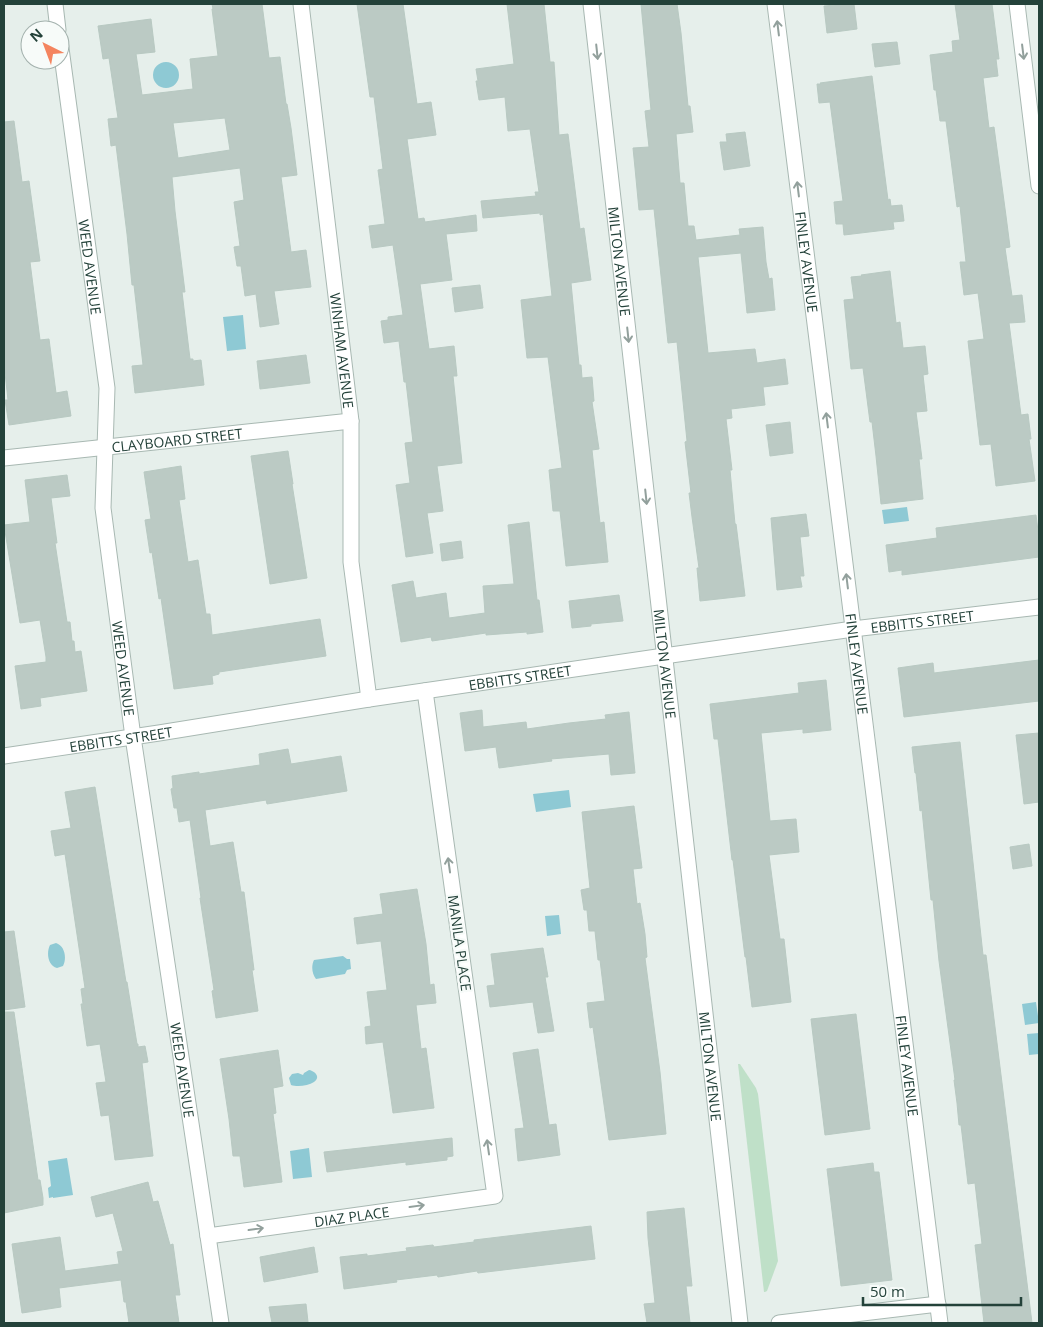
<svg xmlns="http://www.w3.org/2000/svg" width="1043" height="1327" viewBox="0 0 1043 1327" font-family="'Open Sans',sans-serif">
  <rect width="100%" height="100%" fill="#e6efeb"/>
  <path fill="#bfe0c8" d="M738 1064H740L756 1088 758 1094 778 1261 767 1291 765 1292H764Z"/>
  <path fill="#8ec9d4" d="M153 75a13 13 0 1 1 26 0a13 13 0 1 1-26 0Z
    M243 315 246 349 227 351 223 317Z
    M907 507 909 521 884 524 882 510Z
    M569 790 571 807 536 812 533 794Z
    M559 915 561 934 547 936 545 916Z
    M56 943C65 946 67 958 63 966L57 968C48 966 46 953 50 945Z
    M343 956 347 959H350L351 969 347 970 345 974 316 979C312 974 311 966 314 960Z
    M1036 1002 1039 1023 1025 1025 1022 1004Z
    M1039 1033V1054L1029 1055 1027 1034Z
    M309 1070C315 1071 321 1077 314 1082 308 1086 297 1087 291 1085L289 1078 292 1074 298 1073 303 1075 304 1073Z
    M309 1148 312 1177 293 1179 290 1151Z
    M67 1158 73 1195 53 1198V1197L49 1198 48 1188 51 1186 48 1161Z"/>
  <path fill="#bbcac4" stroke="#b8c9c2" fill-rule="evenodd" d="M212 4H262L269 58 280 57 286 104H287L291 128 297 175 281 177 291 252 306 250 311 287 274 291 279 324 260 327 256 294 245 296 241 266H237L234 247 240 246 234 202 244 200 240 168 172 177 175 211 185 292H182L190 359H193V361L201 360 204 385 135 393 132 366 143 365 134 285H132L127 234 116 145 111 146 108 119 118 118 109 58 103 59 98 26 151 19 155 52 136 54 142 95 193 89 190 59 218 56 212 9H213ZM225 118 230 150 178 158 173 123Z
    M357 4H403L417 104 431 102 436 135 407 139 418 219 424 218 425 222 476 215 477 231 446 234 452 280 420 284 429 349 454 346 457 376H453L462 463 437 466 443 511 427 513 433 553 406 557 396 485 410 483 405 443 413 442 406 382H404L399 341 384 343 381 321 388 320V317L403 315 393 245 372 248 369 226 385 224 378 170 383 169 374 97H370Z
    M507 4H544L550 62H554L559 135 568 134 580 229 584 228 591 280 571 283 579 365H581L582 378 592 377 594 401 592 402 599 449 592 450 600 523 604 522 608 562 566 566 560 511H553L549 470 562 468 548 357 527 358 521 300 552 296 543 214 540 215V213L483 218 481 201 536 196 535 192H539L530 129 508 131 505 97 479 100 476 81H478L476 69 514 64Z
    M641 4H677L681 33 688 106H690L693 132 676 134 680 183H684L688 226H694L696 240 740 235 739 229 763 227 766 262 769 279 772 278 775 310 747 313 741 253 698 257 708 353 755 349 757 363 785 359 788 384 763 387 765 405 731 409 732 418 726 419 732 470H730L735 524H736L745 596 700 601 697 568H699L692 517 689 493H691L685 442 687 441 677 342 668 343 654 209 639 210 635 168 633 148 649 147 645 111 651 110Z
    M846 4H854L857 29 827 33 824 6Z
    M955 4H992L999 59H996L998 76 983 78 989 128 994 127 1006 216 1010 247 1005 248 1012 296 1022 295 1025 322 1009 323 1021 415 1028 414 1031 439H1029L1035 481 996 486 991 444 980 445 968 341 984 339 978 293 964 295 960 262H966L960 206 957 207 946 121H940L936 90H934L930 55 953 52 952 41 960 40Z
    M897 42 900 64 875 67 872 44Z
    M872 76 888 200 890 199 891 206 902 205 904 221 893 222 894 229 844 235 843 224H836L834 202 843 201 830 102 819 103 817 84H821L820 83Z
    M14 121 22 182 29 181 38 247 40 261 30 262 40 340 49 339 56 393 67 391 71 416 9 425 5 400H8L4 364V122Z
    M745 132 750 166 724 170 720 142H727L726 134Z
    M890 271 896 323 900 322 903 348 925 346 928 374 923 375 927 411 916 412 922 459H919L923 499 881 504 876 456 872 422H870L863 368 851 369 844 300 854 299 851 277 862 276 861 275Z
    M480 285 483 308 455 312 452 288Z
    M306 355 310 383 260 389 257 361Z
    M790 422 793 453 770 456 766 425Z
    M288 451 293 484H292L307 578 270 584 251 456Z
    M181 466 185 499 179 500 188 562 198 560 206 614H210L212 635 320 619 326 656 219 672V674L212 676 213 684 174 689 161 598 159 599 152 552 150 553 145 520 151 519 144 472Z
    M67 475 70 496 51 498 57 543H55L67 622H70L72 641H74L75 652 81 651 87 691 40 698 41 706 21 709 15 666 46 662V657L40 620 20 623 4 525 30 522 25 480Z
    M806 514 809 536 800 537 804 576H800L802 587 777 590 771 518Z
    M1036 515 1039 539V557L902 575V570L889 572 886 545 937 538 936 528Z
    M529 522 537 600H539L543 632 527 634V632L486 635V633L432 641 431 637 401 642 392 585 413 581 416 598 446 593 449 618 485 613 483 586 514 584 508 525Z
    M461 541 463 558 442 561 440 544Z
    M619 595 623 621 591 624V626L572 628 569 601Z
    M1039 660V701L904 717 898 668 933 663 934 673Z
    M826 680 831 730 803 733V729L761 733 770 821 796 819 799 852 769 855 780 939H784L791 1002 752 1007 746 957H745L733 860H732L718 739H714L710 704 799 693 798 683Z
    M482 710 483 727 526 722 527 729 569 723 606 719 605 715 629 712 635 773 611 775 609 754 551 759 552 761 499 768 496 747 465 751 460 713Z
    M1039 733V802L1024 804 1016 735Z
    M960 742 983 955H986L1032 1323H984L975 1245 982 1244 975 1183 968 1184 961 1125H959L957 1103 954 1080H955L939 961 933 900H931L922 810 920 811 916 773H915L912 747Z
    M288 749 291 764 341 756 347 791 267 804 266 800 205 810 210 846 233 842 241 892H244L254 970H252L258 1011 216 1018 212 991 214 990 200 898H201L190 820 179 822 177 808H174L171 789 173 788 172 776 199 772V774L260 765 259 754Z
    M95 787 126 982H127L137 1044H138V1047L145 1046 148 1062 142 1063 153 1156 115 1160 109 1115 101 1116 96 1083 106 1082 100 1044 87 1046 81 1004H83L81 989 85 988 65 854 55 856 51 831 71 828 65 792Z
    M634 806 642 868 633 869 637 904 640 903 645 934 647 957 645 958 660 1072 666 1134 609 1140 593 1027 590 1028 587 1003 605 1001 600 960H598L595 931H589L587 910H584L581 890 590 888 582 812Z
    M1029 844 1032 866 1013 869 1010 847Z
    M417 889 426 944 430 985 434 984 436 1003 416 1005 421 1049 426 1048 434 1108 393 1113 383 1042 366 1044 365 1027 371 1026 367 992 387 990 381 941 357 944 354 918 383 914 380 894Z
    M14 931 25 1007 4 1010V932Z
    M543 948 548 977H545L554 1031 538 1033 533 1002 490 1007 487 986 495 985 491 954Z
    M4 1012H14L38 1180H40L43 1198V1205L4 1213Z
    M856 1014 870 1129 825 1135 811 1019Z
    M538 1049 549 1125 556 1124 560 1155 518 1161 515 1129 524 1128 513 1053Z
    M278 1050 283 1086 273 1088 276 1113 273 1114 282 1182 244 1187 240 1156H233L229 1119 220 1059Z
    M452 1138 453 1156 447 1157V1160L406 1165V1162L327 1172 324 1152Z
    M873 1163 874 1172H879L892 1280 841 1286 827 1169Z
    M148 1182 153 1202 158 1201 170 1245 173 1244 180 1295H175L179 1323H129L126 1302H124L121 1280 59 1288 61 1307 22 1313 12 1244 60 1237 65 1271 119 1264 117 1252 123 1251 113 1213 96 1217 91 1197Z
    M684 1208 692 1286H686L690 1323H647L644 1304 655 1303 648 1238 647 1212Z
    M591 1226 595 1259 478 1273 477 1271 438 1277 437 1275 396 1280 397 1282 344 1289 340 1257 367 1254V1256L407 1251 406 1248 433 1245 434 1247 474 1242V1240Z
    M314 1247 318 1272 264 1282 260 1257Z
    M306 1304 308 1322 300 1323H272L269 1307Z"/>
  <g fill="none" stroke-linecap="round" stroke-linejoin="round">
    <g stroke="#a8b8b2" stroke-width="17">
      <g id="minor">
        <path d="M55 4 58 30"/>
        <path id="s1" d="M301 4 351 421V562L369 699"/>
        <path id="s2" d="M591 4 740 1323"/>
        <path id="s3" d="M775 4 940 1323"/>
        <path d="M1017 4 1039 186"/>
        <path id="s4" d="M60 41 107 388 103 508 133 737 221 1323"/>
        <path id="s5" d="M4 458 351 421"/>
        <path id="s6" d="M4 756 159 733 369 699 664 656 853 629 1039 607"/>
        <path id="s7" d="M208 1236 495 1196 425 691"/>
        <path d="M779 1323 938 1304"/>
      </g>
    </g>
    <use href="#minor" stroke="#fff" stroke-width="15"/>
  </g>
  <defs><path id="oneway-shaft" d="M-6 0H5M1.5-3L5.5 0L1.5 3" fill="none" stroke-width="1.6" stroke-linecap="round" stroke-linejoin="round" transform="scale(1.25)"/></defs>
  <g stroke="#92a09c">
    <use href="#oneway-shaft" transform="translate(778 28) rotate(-97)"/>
    <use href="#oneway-shaft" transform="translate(597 52) rotate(84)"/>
    <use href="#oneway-shaft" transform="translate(1023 52) rotate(83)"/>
    <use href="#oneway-shaft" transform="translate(798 189) rotate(-97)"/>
    <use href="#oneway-shaft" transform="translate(628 335) rotate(84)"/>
    <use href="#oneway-shaft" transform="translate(827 420) rotate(-97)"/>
    <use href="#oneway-shaft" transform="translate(646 497) rotate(84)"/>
    <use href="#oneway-shaft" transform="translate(847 581) rotate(-97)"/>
    <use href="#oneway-shaft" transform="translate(449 865) rotate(-98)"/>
    <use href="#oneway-shaft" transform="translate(488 1147) rotate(-98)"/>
    <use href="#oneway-shaft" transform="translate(417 1206) rotate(-8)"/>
    <use href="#oneway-shaft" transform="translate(256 1229) rotate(-8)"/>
  </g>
  <g text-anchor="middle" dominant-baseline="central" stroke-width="4.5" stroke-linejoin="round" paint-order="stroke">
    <g font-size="14" fill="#24423a" stroke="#f7fbf9">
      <text stroke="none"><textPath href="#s2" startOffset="259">MILTON AVENUE</textPath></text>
      <text stroke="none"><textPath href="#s3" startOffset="260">FINLEY AVENUE</textPath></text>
      <text stroke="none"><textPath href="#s4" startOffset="228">WEED AVENUE</textPath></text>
      <text stroke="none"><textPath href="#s1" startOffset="349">WINHAM AVENUE</textPath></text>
      <text stroke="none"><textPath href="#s5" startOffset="174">CLAYBOARD STREET</textPath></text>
      <text stroke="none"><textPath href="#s6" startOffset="928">EBBITTS STREET</textPath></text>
      <text stroke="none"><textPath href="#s2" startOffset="664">MILTON AVENUE</textPath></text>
      <text stroke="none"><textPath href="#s3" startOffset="665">FINLEY AVENUE</textPath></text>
      <text stroke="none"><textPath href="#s4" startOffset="632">WEED AVENUE</textPath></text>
      <text stroke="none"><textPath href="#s6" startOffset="522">EBBITTS STREET</textPath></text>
      <text stroke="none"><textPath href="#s6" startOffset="118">EBBITTS STREET</textPath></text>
      <text transform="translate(460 943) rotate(82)">MANILA PLACE</text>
      <text stroke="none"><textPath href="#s3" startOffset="1070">FINLEY AVENUE</textPath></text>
      <text stroke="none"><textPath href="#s2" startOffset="1069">MILTON AVENUE</textPath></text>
      <text stroke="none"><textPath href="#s4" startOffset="1038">WEED AVENUE</textPath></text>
      <text stroke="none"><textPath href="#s7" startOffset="145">DIAZ PLACE</textPath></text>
    </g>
  </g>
  <rect width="1043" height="1327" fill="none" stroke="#24423a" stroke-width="10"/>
  <g transform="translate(45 45) rotate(318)"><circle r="24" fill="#f7fbf9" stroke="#a3b1ad"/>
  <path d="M0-4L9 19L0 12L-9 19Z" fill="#f4845f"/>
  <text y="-8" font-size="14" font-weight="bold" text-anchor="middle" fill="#24423a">N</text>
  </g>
  <path d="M863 1297v8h158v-8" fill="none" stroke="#24423a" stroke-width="2.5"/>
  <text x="870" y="1297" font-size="15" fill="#24423a" stroke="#f7fbf9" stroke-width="4" paint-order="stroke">50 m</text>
</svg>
